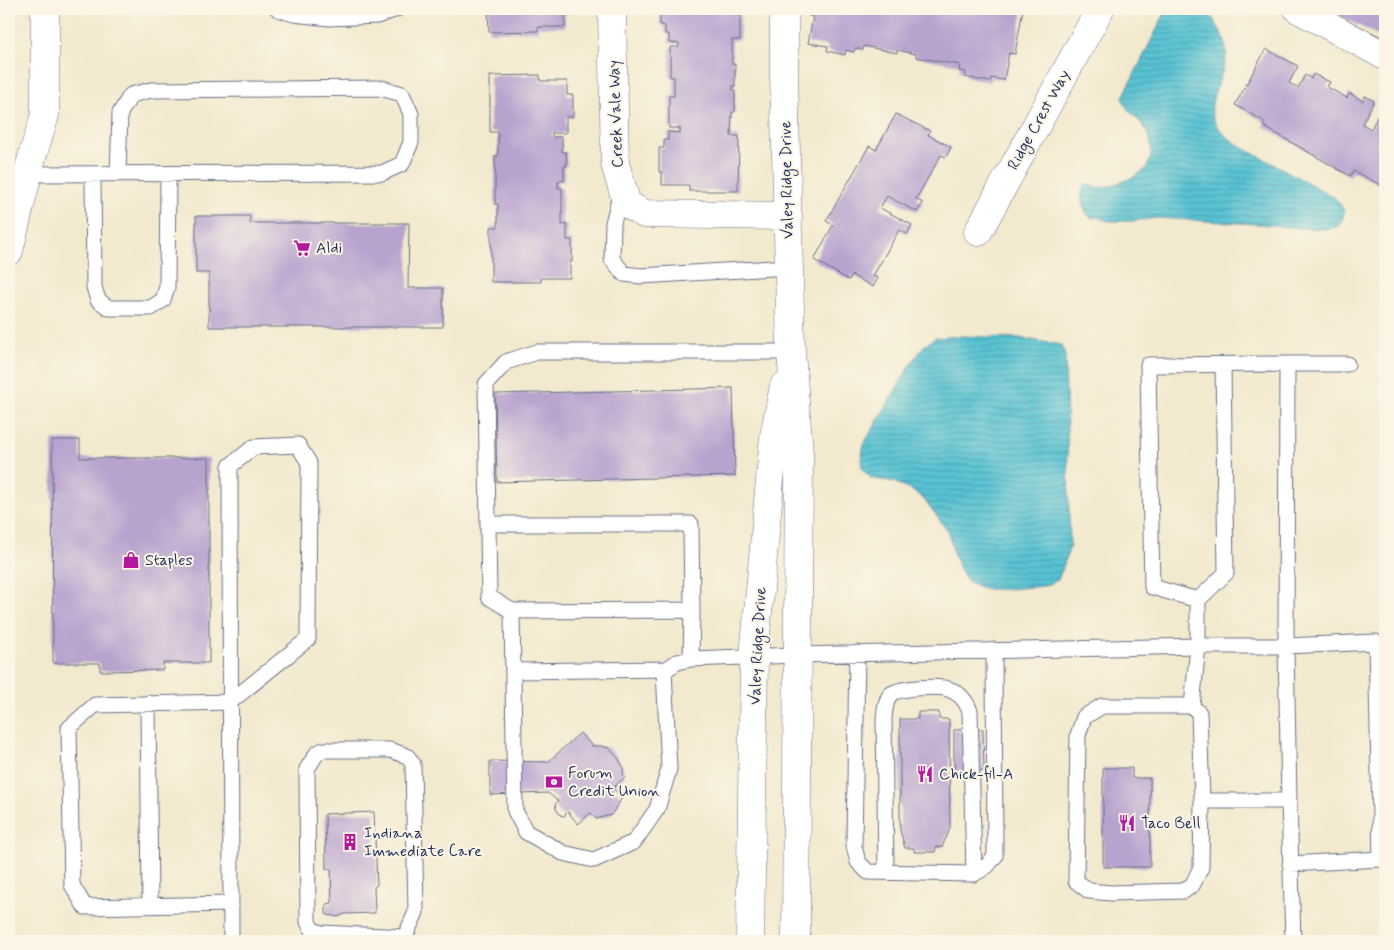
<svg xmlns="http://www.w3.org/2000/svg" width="1394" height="950" viewBox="0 0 1394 950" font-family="Mynerve,sans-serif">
  <defs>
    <pattern id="water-rules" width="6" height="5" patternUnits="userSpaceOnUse" patternTransform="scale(1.25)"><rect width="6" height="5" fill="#58c3d3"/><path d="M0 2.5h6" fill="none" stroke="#489fae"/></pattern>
  </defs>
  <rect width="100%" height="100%" fill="#fcf5e5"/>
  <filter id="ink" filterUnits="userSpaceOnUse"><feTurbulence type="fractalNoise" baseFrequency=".02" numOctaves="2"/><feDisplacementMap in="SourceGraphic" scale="10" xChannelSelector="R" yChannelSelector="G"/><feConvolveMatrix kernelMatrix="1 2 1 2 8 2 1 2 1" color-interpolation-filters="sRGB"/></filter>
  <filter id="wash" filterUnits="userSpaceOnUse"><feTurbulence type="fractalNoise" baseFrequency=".0096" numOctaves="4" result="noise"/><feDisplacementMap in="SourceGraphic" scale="20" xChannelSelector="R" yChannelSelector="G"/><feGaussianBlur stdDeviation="1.12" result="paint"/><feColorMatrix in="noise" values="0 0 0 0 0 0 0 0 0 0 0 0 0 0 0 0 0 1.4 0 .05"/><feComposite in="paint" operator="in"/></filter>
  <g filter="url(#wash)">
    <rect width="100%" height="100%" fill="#f2e9ce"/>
    <path fill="url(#water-rules)" stroke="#3a7998" d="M1167 9H1206C1214 21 1225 34 1226 49 1229 75 1200 102 1217 126 1228 142 1251 152 1268 161 1290 173 1313 185 1335 198 1345 208 1347 216 1337 227L1325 229 1300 228 1257 224 1157 218 1131 221H1108L1097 217 1091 218C1082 210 1079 197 1084 185L1089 184C1097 190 1109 187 1118 183 1127 180 1139 176 1146 168 1154 157 1152 138 1145 128 1137 116 1125 112 1123 97Z
      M958 336 1019 338 1061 345 1065 355 1070 547 1058 580 1044 586 1007 589H988L971 584 963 575 954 556 949 533 931 508 921 496 906 487 893 482 871 478 863 470 861 461 864 444 911 364 924 346 935 338Z"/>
    <g id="blocks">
      <path fill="#b8a3cf" d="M488 9H568L569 14H565V27H538V31L489 32Z
        M660 9H740V40H732V64H735V86H733V90H735V112H732L731 136H739L738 191H689V185H662V172H659V148H664V140H668V132L680 133V128H669V96H674V77H670V47H679V43H669V34H665V26L660 25Z
        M810 9H1023L1015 54 1009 53 1004 80 991 78 990 82 965 77 966 72 959 71 960 65 916 57V54L897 50V53L864 46 863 50 855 48 854 52 846 50 845 55 827 51 828 46 808 43 813 17 809 16Z
        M1326 9H1385V39Z
        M1266 49 1298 66 1289 83 1298 88 1305 75 1311 79 1313 74 1330 82 1327 87 1347 98 1349 93 1363 101 1365 96 1374 101 1362 124 1371 129 1377 117 1382 120 1385 115V177L1381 185 1353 171 1350 176 1263 126 1265 122 1235 105Z
        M540 75V81H567V95H573V117H566V133H552V137H562V152H566L567 166H564V181H558V188H562V225L567 224V240H572V262H570V278H541V282H491V227H498V204H495V156H498V132H490V76Z
        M896 114 930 131 928 135 951 147 946 157 941 155 916 199 923 203 917 212 887 196 880 208 912 225 907 234 899 230 873 276 878 278 873 287 852 275 849 280 814 260 833 225 826 221 869 146 876 150Z
        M196 216H250V223H409L408 288H443V327H209V273H196Z
        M733 388 735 476 497 482 495 394Z
        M52 440H80V458H209V663H163V670L100 671V663H53Z
        M918 712H939V719H949L950 828 942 847H936L935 852H914V848H905L900 830V719H918Z
        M983 729 984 771 954 772V730Z
        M580 733 592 746H601L609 748 618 758 623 767V774L625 777 613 788 622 798 611 815 596 819 591 813 578 824 568 812 564 816 560 815 556 809 555 804 558 801 548 793 490 795V761L548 762Z
        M1103 768H1132V778H1150V867H1103Z
        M374 812 377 885 374 887 375 913 344 914 338 917 328 915 326 914V904L332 903 331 869H326L325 814Z"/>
    </g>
  </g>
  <g filter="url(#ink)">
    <use href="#blocks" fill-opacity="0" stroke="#667085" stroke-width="1"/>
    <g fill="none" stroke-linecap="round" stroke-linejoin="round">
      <g stroke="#667085" stroke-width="17">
        <path id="lane" d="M278 9 294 14 329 18 377 16 397 9
          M28 174 382 173 402 164 411 142V114L402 94 381 88 151 90 131 95 120 113 118 174
          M93 174 94 287 98 300 109 308H151L163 300 167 287 168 174
          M621 191 613 223 612 259 624 274 641 276 789 267
          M791 352H537L506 362 486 384 489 597 512 611 515 811 526 832 563 853 594 860 634 842 657 809 669 769 664 671 677 662 691 659 797 655 1198 646 1192 706
          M1287 364H1347
          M1223 365 1226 573 1198 600 1152 587 1148 365 1287 364 1286 646 1376 642 1381 859 1290 864
          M488 524H691L692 610
          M1198 600V646H1286L1289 801
          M512 611 692 610 691 659
          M857 653 854 846 858 862 868 872 974 874 987 866 995 856 994 650
          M513 671 666 669
          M148 703 150 906
          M1102 706H1192L1199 713 1202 801 1201 867 1193 884 1184 891 1111 893 1089 891 1076 881 1078 735 1084 717Z
          M1202 801H1289L1293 941
          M886 872 884 718C885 710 885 702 890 695 897 687 938 686 948 689 959 692 966 701 970 711L974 874
          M231 904 85 907 72 885 69 728 95 705 230 702 308 639 309 463 298 445 254 447 230 466 231 941
          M405 937 321 933 312 929 308 922 307 769 317 753 323 750H390L407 756 413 764 416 912 405 937V941"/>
      </g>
      <g stroke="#667085" stroke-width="29">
        <path id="street" d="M612 9 615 164 627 204 644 214 788 216
          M786 9 784 21V74L791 352 799 453 796 941
          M1298 9 1385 56
          M978 232 1100 9
          M9 251 32 157 45 115V9
          M750 941 754 656 774 436 784 386"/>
      </g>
      <use href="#lane" stroke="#fff" stroke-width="15"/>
      <use href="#street" stroke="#fff" stroke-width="28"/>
    </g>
  </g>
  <defs>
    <g id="supermarket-bare" transform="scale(1.35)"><path d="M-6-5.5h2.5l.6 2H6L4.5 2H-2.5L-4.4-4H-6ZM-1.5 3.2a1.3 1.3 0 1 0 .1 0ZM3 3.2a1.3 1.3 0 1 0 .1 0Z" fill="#b5179e" stroke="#fcf5e5" stroke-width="2.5" paint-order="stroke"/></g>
    <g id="shop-bare" transform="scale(1.35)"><path d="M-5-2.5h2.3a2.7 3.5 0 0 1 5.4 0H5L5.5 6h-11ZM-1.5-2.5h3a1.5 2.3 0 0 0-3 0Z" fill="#b5179e" stroke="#fcf5e5" stroke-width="2.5" paint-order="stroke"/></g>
    <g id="restaurant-bare" transform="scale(1.35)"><path d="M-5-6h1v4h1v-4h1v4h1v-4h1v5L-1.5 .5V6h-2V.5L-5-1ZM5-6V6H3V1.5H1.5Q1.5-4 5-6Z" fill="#b5179e" stroke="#fcf5e5" stroke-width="2.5" paint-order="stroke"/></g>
    <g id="bank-bare" transform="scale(1.35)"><path d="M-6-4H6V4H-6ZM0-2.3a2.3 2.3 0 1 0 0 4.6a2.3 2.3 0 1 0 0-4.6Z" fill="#b5179e" stroke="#fcf5e5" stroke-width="2.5" paint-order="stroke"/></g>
    <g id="building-bare" transform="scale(1.35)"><path d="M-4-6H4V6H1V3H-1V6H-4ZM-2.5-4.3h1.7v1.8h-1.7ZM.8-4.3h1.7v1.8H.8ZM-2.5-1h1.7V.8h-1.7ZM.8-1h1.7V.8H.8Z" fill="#b5179e" stroke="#fcf5e5" stroke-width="2.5" paint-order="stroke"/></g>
  </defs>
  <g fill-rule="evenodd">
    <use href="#supermarket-bare" x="302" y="248"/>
    <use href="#shop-bare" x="131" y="560"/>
    <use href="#restaurant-bare" x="925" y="774"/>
    <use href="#bank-bare" x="554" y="782"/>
    <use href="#restaurant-bare" x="1127" y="823"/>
    <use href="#building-bare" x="350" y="842"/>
  </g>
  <g text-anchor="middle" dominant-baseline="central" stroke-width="4" stroke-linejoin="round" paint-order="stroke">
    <g font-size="16" fill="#1b2f5e" stroke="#fcf5e5">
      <text transform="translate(616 114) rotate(-92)">Creek Vale Way</text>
      <text transform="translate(1039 120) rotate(-61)">Ridge Crest Way</text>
      <text transform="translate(787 180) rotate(-91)">Valey Ridge Drive</text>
      <text transform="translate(758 646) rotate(-87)">Valey Ridge Drive</text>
    </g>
    <g font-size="16" fill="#1b2f5e" stroke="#fcf5e5" text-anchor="start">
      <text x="316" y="248">Aldi</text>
      <text x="145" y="560">Staples</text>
      <text x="568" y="773">Forum<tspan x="568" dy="18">Credit Union</tspan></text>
      <text x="939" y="774">Chick-fil-A</text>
      <text x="1141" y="823">Taco Bell</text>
      <text x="364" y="833">Indiana<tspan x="364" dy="18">Immediate Care</tspan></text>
    </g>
  </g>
  <rect width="1394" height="950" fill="none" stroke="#fcf5e5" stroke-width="30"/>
</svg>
